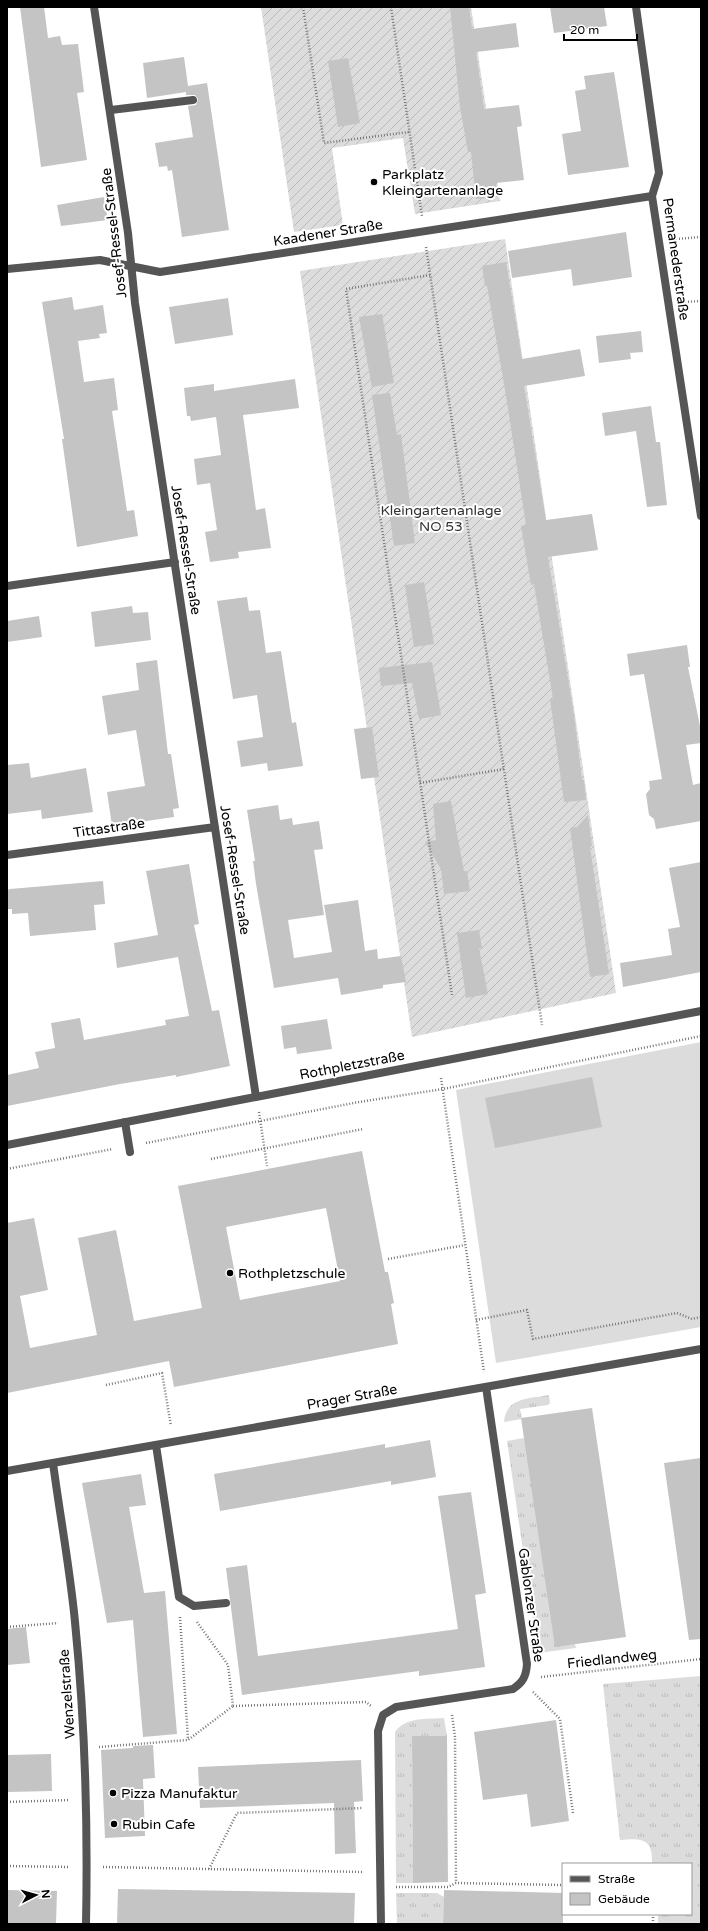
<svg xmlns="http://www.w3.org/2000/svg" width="708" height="1931" viewBox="0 0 708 1931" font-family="'Varela Round',sans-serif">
  <defs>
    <pattern id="grass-tufts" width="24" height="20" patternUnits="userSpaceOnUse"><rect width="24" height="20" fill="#dcdcdc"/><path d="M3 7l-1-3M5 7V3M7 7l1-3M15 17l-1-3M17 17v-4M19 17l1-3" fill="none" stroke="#bbb"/></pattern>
    <pattern id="garden-furrows" width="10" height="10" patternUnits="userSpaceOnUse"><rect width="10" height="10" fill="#dcdcdc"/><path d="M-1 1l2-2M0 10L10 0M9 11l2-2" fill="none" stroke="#bbb"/></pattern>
  </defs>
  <rect width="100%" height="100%" fill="#fff"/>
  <path fill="url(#grass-tufts)" d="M549 1395 550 1403 548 1405 520 1409 522 1419 504 1422C506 1397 529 1399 549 1395Z
    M524 1438 575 1644 576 1648 538 1653 507 1441Z
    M701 1676V1924H658V1914H691V1864H652C653 1838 642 1838 620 1840L603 1684Z
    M444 1718 447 1736 412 1737 413 1883H396L395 1732C405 1717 427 1719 444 1718Z
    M396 1893H437L444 1897 443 1924H397Z"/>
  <path fill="url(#garden-furrows)" d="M261 7H471L500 201 415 214 403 138 332 148 343 225 294 232Z
    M505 239 616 993 412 1037 300 271Z"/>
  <path fill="#dcdcdc" d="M701 1042V1327L496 1363 456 1090Z"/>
  <path fill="#c4c4c4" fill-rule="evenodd" d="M20 7H44L48 38 60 36 62 45 78 44 84 92 77 93 87 160 41 167Z
    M450 7H469L472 29 516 23 519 47 476 52 484 109 519 105 522 126 517 127 524 180 496 183 498 197 476 199 471 152H468L460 107Z
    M550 7H604L607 26 554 33Z
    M184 57 188 86 207 83 229 230 182 237 172 170 168 171 167 166 159 167 155 143 193 137 188 106 196 105 198 99 195 95H186V92L147 98 143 63Z
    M348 58 360 123 338 127 328 61Z
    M614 72 629 167 568 175 562 134 581 131 575 91 586 89 584 76Z
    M104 197 108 220 61 226 57 205Z
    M626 232 632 277 573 286 571 269 512 278 508 251Z
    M506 262 522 359 580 349 585 376 524 386 546 520 592 514 598 550 548 557 574 715 582 780H584L586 800 564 802 550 699H553L534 584 531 585 521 526 526 525 506 396 487 286H485L482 266Z
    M72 297 74 310 103 305 107 333 99 334 100 338 78 341 84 382 114 378 118 410 112 411 127 511 134 510 138 536 77 547 62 439H64L42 302Z
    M228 298 233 335 175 344 169 307Z
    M382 314 394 383 372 387 359 317Z
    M641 331 643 352 630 353 631 359 599 363 596 336Z
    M295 379 299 408 243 415 256 510 265 508 271 548 238 552 239 558 210 562 205 532 217 530 210 483 197 485 194 459 221 455 216 417 191 421 190 416H187L184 388 214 384V391Z
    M390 393 397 435 401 434 415 543 394 546 372 395Z
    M651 406 656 442H660L667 505 647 507 636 431 605 436 602 413Z
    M424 582 434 644 414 647 405 585Z
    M247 597 249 611 260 610 266 653 281 651 292 723 296 722 303 766 268 771 267 763 241 767 237 741 263 737 257 695 233 699 217 601Z
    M132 606 133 613 148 612 151 640 95 647 91 612Z
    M39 616 42 637 7 642V621Z
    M687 645 690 667H688L701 731V743L686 745 693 785 701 783V821L656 829 654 819 649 815 646 794 650 789 649 781 662 779 644 674 630 676 627 654Z
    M157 660 168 754H171L179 808 173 809 174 817 112 826 107 792 145 786 136 730 108 735 102 696 139 690 136 663Z
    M432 662 441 715 419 719 412 683 381 686 379 668Z
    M372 727 379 777 361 779 354 729Z
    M29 763 31 778 86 768 93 812 42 819 41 810 7 814V765Z
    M451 801 464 871H467L470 891 444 894 441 869 425 842 436 840 433 804Z
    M278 805 280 820 292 818 293 825 319 821 323 849 314 850 324 915 288 920 294 958 332 952 324 905 358 900 365 951 377 949 378 959 401 956 406 982 383 985V988L341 995 338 978 274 988 256 884 253 861H255L247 810Z
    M588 815 592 846 590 847 609 974 590 977 570 828 577 827Z
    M701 862V972L623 987 620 963 672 955 668 929 680 927 669 868Z
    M189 864 199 924 194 925 212 1011 219 1010 230 1066 176 1077V1075L120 1084 7 1106V1075L39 1068 35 1052 55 1048 51 1023 80 1018 84 1040 166 1025 165 1020 189 1016 178 957 117 968 114 943 158 935 146 871Z
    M103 881 105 904 94 905 96 930 30 936 28 913 12 914V909H7V890L10 889Z
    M479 930 482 948H479L488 994 466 998 457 933Z
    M327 1019 332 1049 297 1054 296 1047 284 1049 281 1026Z
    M592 1077 602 1127 495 1148 485 1098Z
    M362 1151 385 1272H388L394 1303 391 1304 398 1344 174 1387 169 1361 7 1393V1223L34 1218 48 1290 20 1296 30 1348 97 1335 78 1238 116 1230 134 1321 202 1308 178 1186ZM326 1208 340 1281 240 1300 226 1227Z
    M592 1408 626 1637 555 1647 521 1418Z
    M430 1440 436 1477 391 1485V1481L220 1511 214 1474 385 1444V1448Z
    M701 1458V1639L689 1640 664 1463Z
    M141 1474 146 1505 129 1507 144 1593 165 1591 177 1734 143 1737 133 1620 107 1623 82 1483Z
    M471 1492 486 1593 475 1595 485 1667 419 1676V1671L242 1695 226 1568 247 1565 258 1656 458 1629 438 1496Z
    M26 1627 30 1663 7 1665V1629Z
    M556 1720 569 1821 531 1827 527 1794 483 1800 474 1732Z
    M412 1736H447L448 1882 413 1883Z
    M153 1745 155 1778 143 1779 145 1836 105 1838 101 1750 133 1748V1746Z
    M51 1754 52 1791 7 1792V1755Z
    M361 1760 363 1801 354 1802 356 1853 335 1854 334 1803 200 1808 198 1767Z
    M118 1889 355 1893 354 1924H117Z
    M7 1890 57 1891 56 1924H7Z
    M444 1890 563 1893V1924H443Z"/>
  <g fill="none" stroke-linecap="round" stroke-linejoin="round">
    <path stroke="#777" stroke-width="2.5" stroke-dasharray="1 2" stroke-linecap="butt" d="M303 7 324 143 409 132
      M391 7 422 216
      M676 239 701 237
      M426 247 542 1025
      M430 275 346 289 452 995
      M685 302 701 301
      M420 783 504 769
      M441 1078 484 1372
      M259 1112 267 1166
      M146 1143 359 1102 443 1089 701 1036
      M211 1159 363 1129
      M7 1169 113 1149
      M388 1259 465 1245
      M476 1320 527 1310 533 1339 677 1313 692 1319 701 1317
      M106 1385 162 1373 171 1426
      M180 1617 188 1740
      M197 1622 228 1665 233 1706
      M7 1627 58 1623
      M541 1677 701 1659
      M533 1692 560 1719 573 1813
      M233 1706 366 1702 371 1706
      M452 1715 455 1737 456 1883
      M99 1747 188 1740 233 1706
      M7 1802 70 1800
      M7 1866 70 1867
      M103 1867 364 1872
      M209 1869 237 1813 363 1808
      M396 1887H448L456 1883 563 1885
      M653 1924V1914"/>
    <path stroke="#555" stroke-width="8" d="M111 110 193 100
      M125 1122 130 1152
      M156 1445 179 1597 194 1606 226 1603"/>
    <path stroke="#555" stroke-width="8" d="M94 7 128 233 135 303 256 1097
      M636 7 659 173 652 196 701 516
      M7 269 100 260 160 272 652 196
      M7 586 175 562
      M7 855 215 827
      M7 1145 701 1011
      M53 1463C60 1516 70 1569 75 1622 85 1722 88 1824 86 1924
      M7 1471 701 1349
      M381 1924 378 1731 383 1715 396 1707 513 1689C523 1682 526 1677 527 1664L486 1387"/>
  </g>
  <g fill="#000" stroke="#fff" stroke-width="1.5">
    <circle cx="374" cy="182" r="4"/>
    <circle cx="230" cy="1273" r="4"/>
    <circle cx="113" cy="1793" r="4"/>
    <circle cx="114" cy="1824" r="4"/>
  </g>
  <g text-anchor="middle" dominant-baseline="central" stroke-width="4" stroke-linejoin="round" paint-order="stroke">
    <g font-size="14" fill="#000" stroke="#fff" text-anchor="start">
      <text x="382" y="174">Parkplatz<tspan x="382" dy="16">Kleingartenanlage</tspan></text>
      <text x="238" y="1273">Rothpletzschule</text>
      <text x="121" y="1793">Pizza Manufaktur</text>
      <text x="122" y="1824">Rubin Cafe</text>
    </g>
    <g font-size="14" fill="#000" stroke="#fff">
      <text transform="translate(114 233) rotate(-97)">Josef-Ressel-Straße</text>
      <text transform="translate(328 233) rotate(-9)">Kaadener Straße</text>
      <text transform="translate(676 259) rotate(82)">Permanederstraße</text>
      <text transform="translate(186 550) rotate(81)">Josef-Ressel-Straße</text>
      <text transform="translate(109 828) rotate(-8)">Tittastraße</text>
      <text transform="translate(235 870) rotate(81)">Josef-Ressel-Straße</text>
      <text transform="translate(352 1065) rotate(-11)">Rothpletzstraße</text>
      <text transform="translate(352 1397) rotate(-10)">Prager Straße</text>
      <text transform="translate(531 1605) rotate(82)">Gablonzer Straße</text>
      <text transform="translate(612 1659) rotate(-6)">Friedlandweg</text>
      <text transform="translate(67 1694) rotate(-94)">Wenzelstraße</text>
    </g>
    <g font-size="14" fill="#333" stroke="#fff">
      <text x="441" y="510">Kleingartenanlage<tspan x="441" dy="16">NO 53</tspan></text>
    </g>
  </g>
  <rect width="708" height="1931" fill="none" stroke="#000000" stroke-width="16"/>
  <rect x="562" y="1863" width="130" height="52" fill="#ffffff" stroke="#999999"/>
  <rect x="570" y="1876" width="20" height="6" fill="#555555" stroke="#999999"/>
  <text x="598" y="1883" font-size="12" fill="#000000">Straße</text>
  <rect x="570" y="1893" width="20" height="12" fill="#c4c4c4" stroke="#999999"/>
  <text x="598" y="1903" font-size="12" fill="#000000">Gebäude</text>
  <g transform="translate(36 1895) rotate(84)" stroke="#ffffff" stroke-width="3" paint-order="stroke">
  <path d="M0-3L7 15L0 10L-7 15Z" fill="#000000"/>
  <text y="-6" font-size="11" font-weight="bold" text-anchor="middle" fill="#000000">N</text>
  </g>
  <path d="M564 34v6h73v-6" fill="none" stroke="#000000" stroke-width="2"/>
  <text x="570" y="34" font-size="12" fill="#000000" stroke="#ffffff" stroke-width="3" paint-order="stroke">20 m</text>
</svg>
